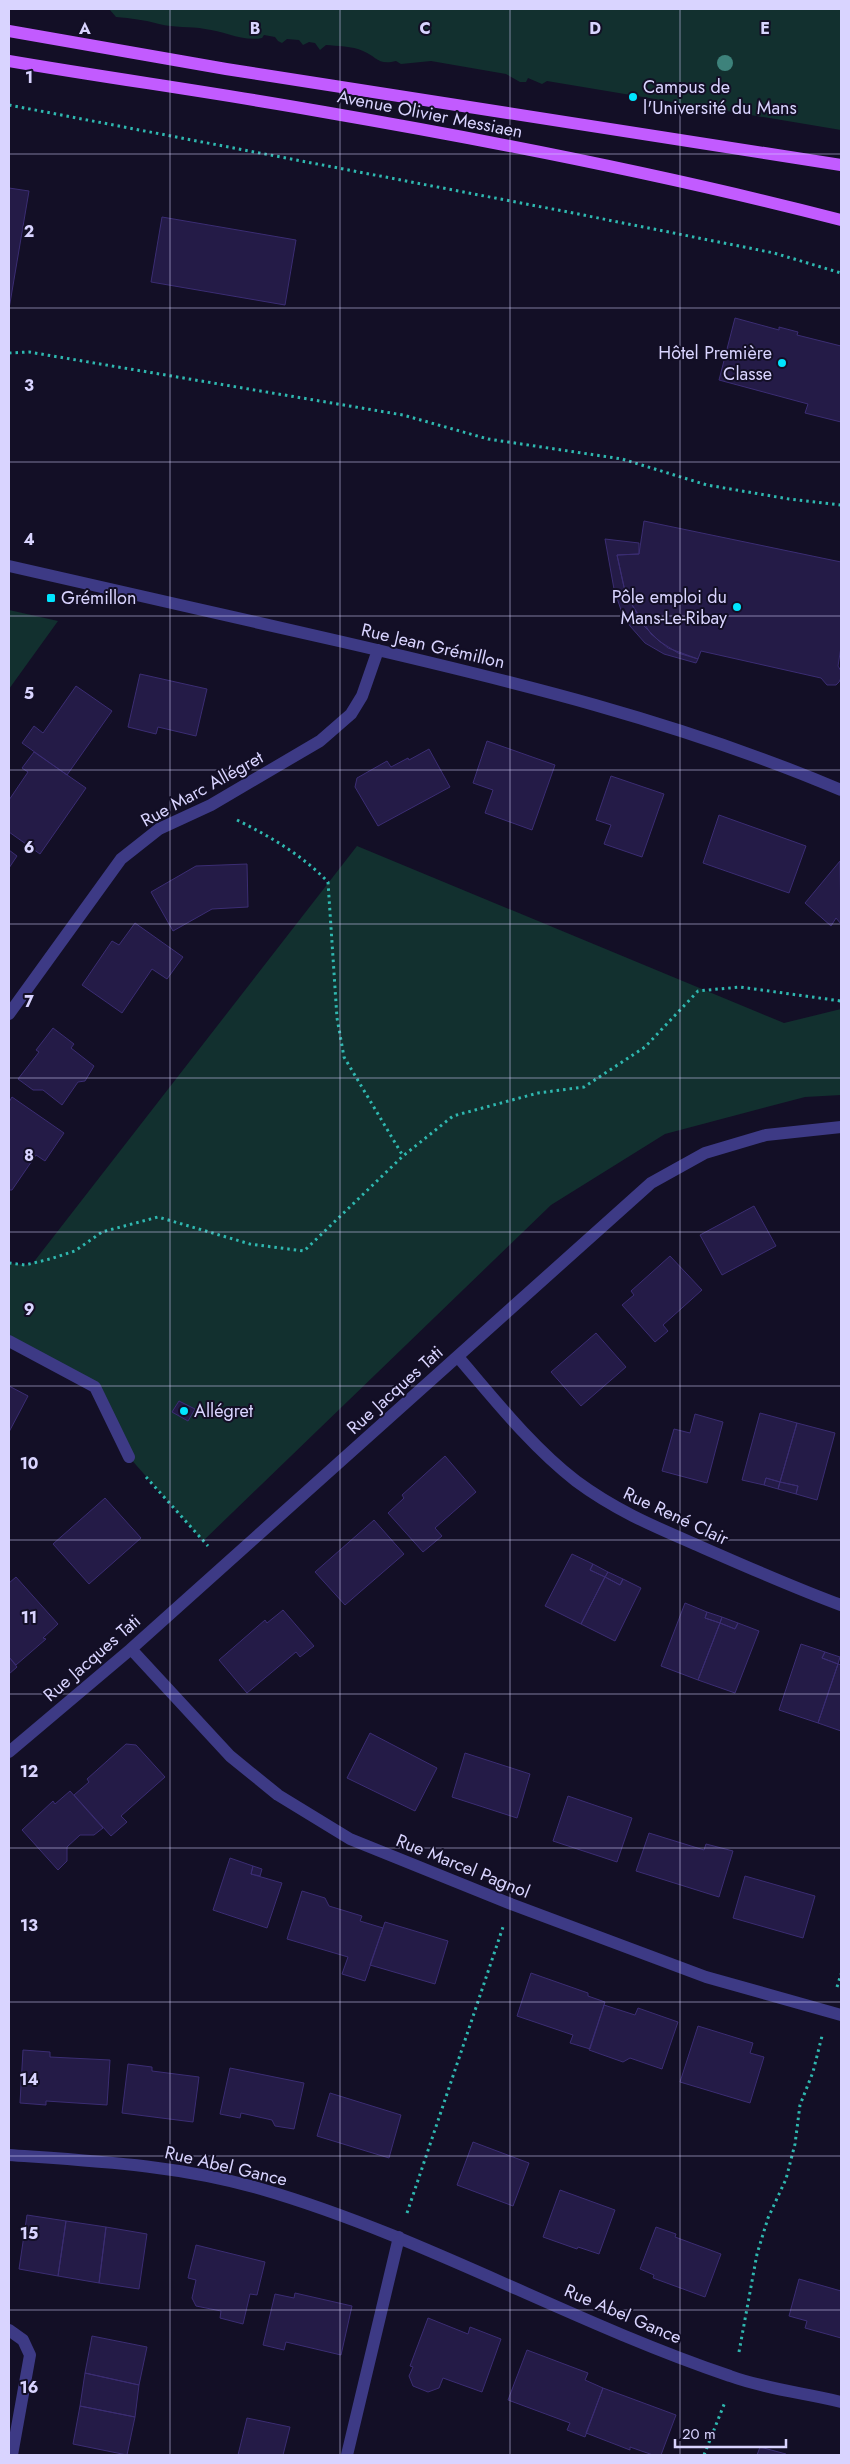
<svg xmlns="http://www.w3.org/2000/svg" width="850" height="2464" viewBox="0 0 850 2464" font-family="Jost,sans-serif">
  <rect width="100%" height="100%" fill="#130f26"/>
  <path fill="#12302f" d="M100 9H841V130L547 81 542 84 528 78 526 82H520L506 74 431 61 401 64 396 61C378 66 376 56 363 51 352 46 337 46 326 45L320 50 315 43 309 42 303 45 299 40 287 39 282 43 278 41 275 37 264 35 262 38C243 42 224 31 205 29 190 26 174 28 159 24 144 20 131 18 116 17L110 10Z
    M9 610 58 621 9 689Z
    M357 846 784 1023 841 1009V1095L805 1097 665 1134 551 1205 203 1541 129 1457 95 1387 9 1341V1263L25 1265 33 1263Z"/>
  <path fill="#241b47" stroke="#3b2d73" d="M9 188 29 191 9 309Z
    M162 217 296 240 285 305 151 282Z
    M735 318 779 330V327L798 332 797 335 841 346V422L805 413 808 404 719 380Z
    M644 521 841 562V647L838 666 841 671V678L839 682 836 685H827L821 678 701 651 698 659 678 653 659 641 644 626 631 603 624 587 617 555 639 554Z
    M605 539 639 543V554L617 555 624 587 631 603 651 634 668 648 698 659 696 663 664 654 645 643 630 626 622 613 614 589Z
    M140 674 207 689 196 736 158 727 156 734 128 727Z
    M76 686 112 711 67 775 22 743 34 726 43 733Z
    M487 741 555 765 532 830 485 813 493 790 473 783Z
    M429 749 450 787 378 826 355 787 357 778 387 761 391 767 408 758 409 760Z
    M34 752 86 788 40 854 9 832V800L28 772 22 768Z
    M611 776 664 794 642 857 604 844 611 825 596 820Z
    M719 815 806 846 789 893 703 863Z
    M9 850 17 856 9 868Z
    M840 861 841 924 836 918 831 926 805 903Z
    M247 864 248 907 212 909 173 931 151 892 196 866Z
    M135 923 183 957 167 979 152 969 122 1013 82 985 112 941 119 945Z
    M53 1028 74 1044 71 1048 94 1066 85 1081 78 1082 62 1105 43 1090H33L18 1079 39 1052 36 1050Z
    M12 1097 64 1133 45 1161 36 1155 12 1190H9V1102Z
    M754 1206 776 1246 722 1275 700 1235Z
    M670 1256 702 1290 663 1325 668 1331 655 1342 622 1305 634 1295 631 1291Z
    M596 1333 626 1367 581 1406 551 1372Z
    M9 1386 28 1396 9 1432Z
    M179 1401 195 1409 188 1421 172 1412Z
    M760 1413 797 1423 780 1482 766 1478 764 1485 742 1480Z
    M695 1414 723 1422 707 1483 662 1471 674 1429 690 1433Z
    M797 1423 835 1433 817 1500 796 1494 798 1486 780 1482Z
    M445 1456 476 1492 435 1528 442 1536 423 1552 388 1513 404 1498 402 1495Z
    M766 1478 780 1482 778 1489 764 1485Z
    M780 1482 798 1486 796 1494 778 1489Z
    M105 1498 141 1538 89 1584 53 1544Z
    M374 1520 404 1554 345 1605 315 1572Z
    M572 1554 593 1564 590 1570 605 1577 581 1624 545 1606Z
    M593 1564 608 1572 605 1577 590 1570Z
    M608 1572 623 1579 620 1585 605 1577Z
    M16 1577 58 1624 43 1638 46 1639 16 1665 9 1657V1583Z
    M605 1577 620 1585 623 1579 641 1588 615 1641 581 1624Z
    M685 1603 707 1612 705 1618 720 1623 698 1680 661 1666Z
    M283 1610 314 1646 300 1657 296 1652 247 1693 219 1660 265 1620 267 1623Z
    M707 1612 722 1617 720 1623 705 1618Z
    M722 1617 738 1623 735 1629 720 1623Z
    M720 1623 735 1629 738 1623 759 1631 735 1693 698 1680Z
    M801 1644 825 1652 822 1658 838 1664 818 1723 779 1710Z
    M825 1652 840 1657 838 1664 822 1658Z
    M9 1657 17 1667 9 1674Z
    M838 1664 841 1665V1731L818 1723Z
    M370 1733 437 1768 415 1811 347 1778Z
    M126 1744 136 1745 165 1777 121 1816 127 1822 111 1836 74 1795 89 1782 87 1779Z
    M465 1753 530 1774 517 1818 452 1797Z
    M70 1791 103 1828 94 1835H80L67 1847V1861L58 1870 22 1830 53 1801 55 1804Z
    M568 1796 632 1818 617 1862 553 1841Z
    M649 1833 704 1850 706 1844 733 1851 719 1897 636 1871Z
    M230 1858 253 1866 251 1874 282 1883 267 1928 213 1910Z
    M253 1866 262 1869 260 1876 251 1874Z
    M745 1876 815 1896 803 1938 733 1918Z
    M302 1891 325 1898 329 1906 362 1916 360 1921 383 1928 365 1981 342 1974 348 1957 287 1939Z
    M385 1922 448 1941 435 1984 370 1965Z
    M531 1973 588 1993V1996L605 2002 590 2049 570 2043 573 2035 517 2016Z
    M604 2005 635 2015 638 2008 678 2022 662 2069 630 2058 623 2062 589 2050Z
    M698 2026 753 2043 750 2053 764 2057 750 2103 680 2082Z
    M23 2050 50 2052V2057L110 2060 107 2105 46 2101V2105L20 2103Z
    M128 2064 152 2067V2071L199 2077 193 2122 122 2113Z
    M230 2068 304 2083 294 2129 275 2126 272 2120 241 2113 240 2118 220 2114Z
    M330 2093 401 2115 389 2158 317 2136Z
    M473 2142 529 2163 513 2206 457 2185Z
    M560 2190 615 2210 599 2254 578 2247 577 2249 543 2237Z
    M27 2215 66 2221 58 2276 19 2269Z
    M66 2221 106 2227 99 2283 58 2276Z
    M106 2227 147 2234 139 2289 99 2283Z
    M656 2227 676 2234 675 2237 721 2254 705 2297 653 2278 654 2275 640 2269Z
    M196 2245 265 2262 257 2295 250 2294 243 2324 220 2318 221 2311 196 2306 192 2298 196 2280 188 2278Z
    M799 2279 841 2291V2338L805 2328 807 2321 789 2316Z
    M295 2293 352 2306 341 2355 286 2342 284 2350 263 2345 275 2294 294 2298Z
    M428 2318 468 2334 470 2327 501 2339 482 2392 443 2378 439 2388 428 2392 413 2386 409 2376 413 2367 410 2366Z
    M92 2336 147 2347 139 2385 85 2373Z
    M527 2350 588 2373 585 2380 603 2388 585 2437 567 2430 570 2423 508 2400Z
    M85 2373 139 2385 135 2417 80 2406Z
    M603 2388 676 2415 661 2455H653L630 2447V2450L586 2433Z
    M80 2406 135 2417 127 2455 73 2444Z
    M247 2418 290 2427 283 2455H238Z
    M760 2447 786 2454V2455H757Z"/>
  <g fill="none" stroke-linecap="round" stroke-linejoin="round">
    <path stroke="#2fb8b0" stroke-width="3" stroke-dasharray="2.5 4" stroke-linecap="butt" d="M9 105 568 212 774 253 841 273
      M9 353 29 352 403 415 488 439 622 459 707 485 789 499 841 505
      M237 820C271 837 302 855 328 882L337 1018 344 1057 403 1156
      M9 1263 25 1265 50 1259 75 1251 102 1232 158 1217 250 1244 304 1251 403 1156 453 1116 538 1093 584 1087 645 1047 698 991 740 987 841 1001
      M146 1477 208 1546
      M837 1987 841 1974
      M407 2213 503 1927
      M739 2352 757 2254 768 2218 786 2179 795 2144 800 2105 813 2072 822 2036
      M704 2455 725 2402"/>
    <path stroke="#3d3a85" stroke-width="12" d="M9 566C120 591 232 617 343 642 512 681 681 722 841 790
      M9 1014 121 859 159 829 211 805 320 741 351 714 362 696 378 650
      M9 1341 95 1387 129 1457
      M458 1357C495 1400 531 1446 576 1481 615 1510 653 1526 697 1545 745 1566 792 1587 841 1605
      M131 1649 230 1756 278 1795 350 1839 511 1904 706 1977 841 2015
      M9 1752 131 1649 651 1183 705 1153 766 1135 841 1127
      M9 2155C94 2161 178 2165 261 2189 423 2236 570 2322 730 2376 765 2389 805 2393 841 2402
      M9 2330 23 2340 30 2355 12 2455
      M347 2455 399 2237"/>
    <path stroke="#c25bff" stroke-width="12" d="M9 31 226 69 841 165
      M9 61C114 79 219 93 324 112 498 142 671 176 841 220"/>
  </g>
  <circle fill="#3d827b" cx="725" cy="63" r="8"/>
  <path fill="none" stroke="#d9d4ff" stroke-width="1" stroke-opacity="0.55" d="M170 9V2455M340 9V2455M510 9V2455M680 9V2455M9 154H841M9 308H841M9 462H841M9 616H841M9 770H841M9 924H841M9 1078H841M9 1232H841M9 1386H841M9 1540H841M9 1694H841M9 1848H841M9 2002H841M9 2156H841M9 2310H841"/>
  <g fill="#00e5ff" stroke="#130f26" stroke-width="2">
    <circle cx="633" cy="97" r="5"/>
    <circle cx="782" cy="363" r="5"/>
    <rect x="46" y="593" width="10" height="10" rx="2.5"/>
    <circle cx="737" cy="607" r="5"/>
    <circle cx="184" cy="1411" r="5"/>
  </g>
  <g text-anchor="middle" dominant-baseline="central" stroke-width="4" stroke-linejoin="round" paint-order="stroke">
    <g font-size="18" fill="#d9d4ff" stroke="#130f26" text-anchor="start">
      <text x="643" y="87">Campus de<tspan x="643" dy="21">l'Université du Mans</tspan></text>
      <text x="772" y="353" text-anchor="end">Hôtel Première<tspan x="772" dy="21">Classe</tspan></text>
      <text x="727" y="597" text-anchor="end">Pôle emploi du<tspan x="727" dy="21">Mans-Le-Ribay</tspan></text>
      <text x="61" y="598">Grémillon</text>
      <text x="194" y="1411">Allégret</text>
    </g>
    <g font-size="18" fill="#d9d4ff" stroke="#130f26">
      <text transform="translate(430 114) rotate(11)">Avenue Olivier Messiaen</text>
      <text transform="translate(433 646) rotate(13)">Rue Jean Grémillon</text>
      <text transform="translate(202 789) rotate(-29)">Rue Marc Allégret</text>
      <text transform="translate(395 1390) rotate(-42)">Rue Jacques Tati</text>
      <text transform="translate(676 1516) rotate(25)">Rue René Clair</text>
      <text transform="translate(92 1658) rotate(-41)">Rue Jacques Tati</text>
      <text transform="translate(463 1866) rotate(22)">Rue Marcel Pagnol</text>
      <text transform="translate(226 2166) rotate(13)">Rue Abel Gance</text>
      <text transform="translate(623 2314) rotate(23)">Rue Abel Gance</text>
    </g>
  </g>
  <g font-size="16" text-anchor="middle" font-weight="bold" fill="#d9d4ff" stroke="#130f26" stroke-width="4" stroke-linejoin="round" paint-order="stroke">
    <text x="85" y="34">A</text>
    <text x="255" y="34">B</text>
    <text x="425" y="34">C</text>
    <text x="595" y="34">D</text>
    <text x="765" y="34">E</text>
    <text x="29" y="83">1</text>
    <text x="29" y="237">2</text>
    <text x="29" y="391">3</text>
    <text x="29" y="545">4</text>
    <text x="29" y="699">5</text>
    <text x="29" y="853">6</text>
    <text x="29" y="1007">7</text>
    <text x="29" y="1161">8</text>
    <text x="29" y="1315">9</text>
    <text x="29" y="1469">10</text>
    <text x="29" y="1623">11</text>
    <text x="29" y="1777">12</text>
    <text x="29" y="1931">13</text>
    <text x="29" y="2085">14</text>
    <text x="29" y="2239">15</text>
    <text x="29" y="2393">16</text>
  </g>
  <rect width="850" height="2464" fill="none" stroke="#d9d4ff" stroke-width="20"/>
  <path d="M675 2439v8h111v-8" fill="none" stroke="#d9d4ff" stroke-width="2.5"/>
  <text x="682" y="2439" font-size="15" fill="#d9d4ff" stroke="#130f26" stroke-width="4" paint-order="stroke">20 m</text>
</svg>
